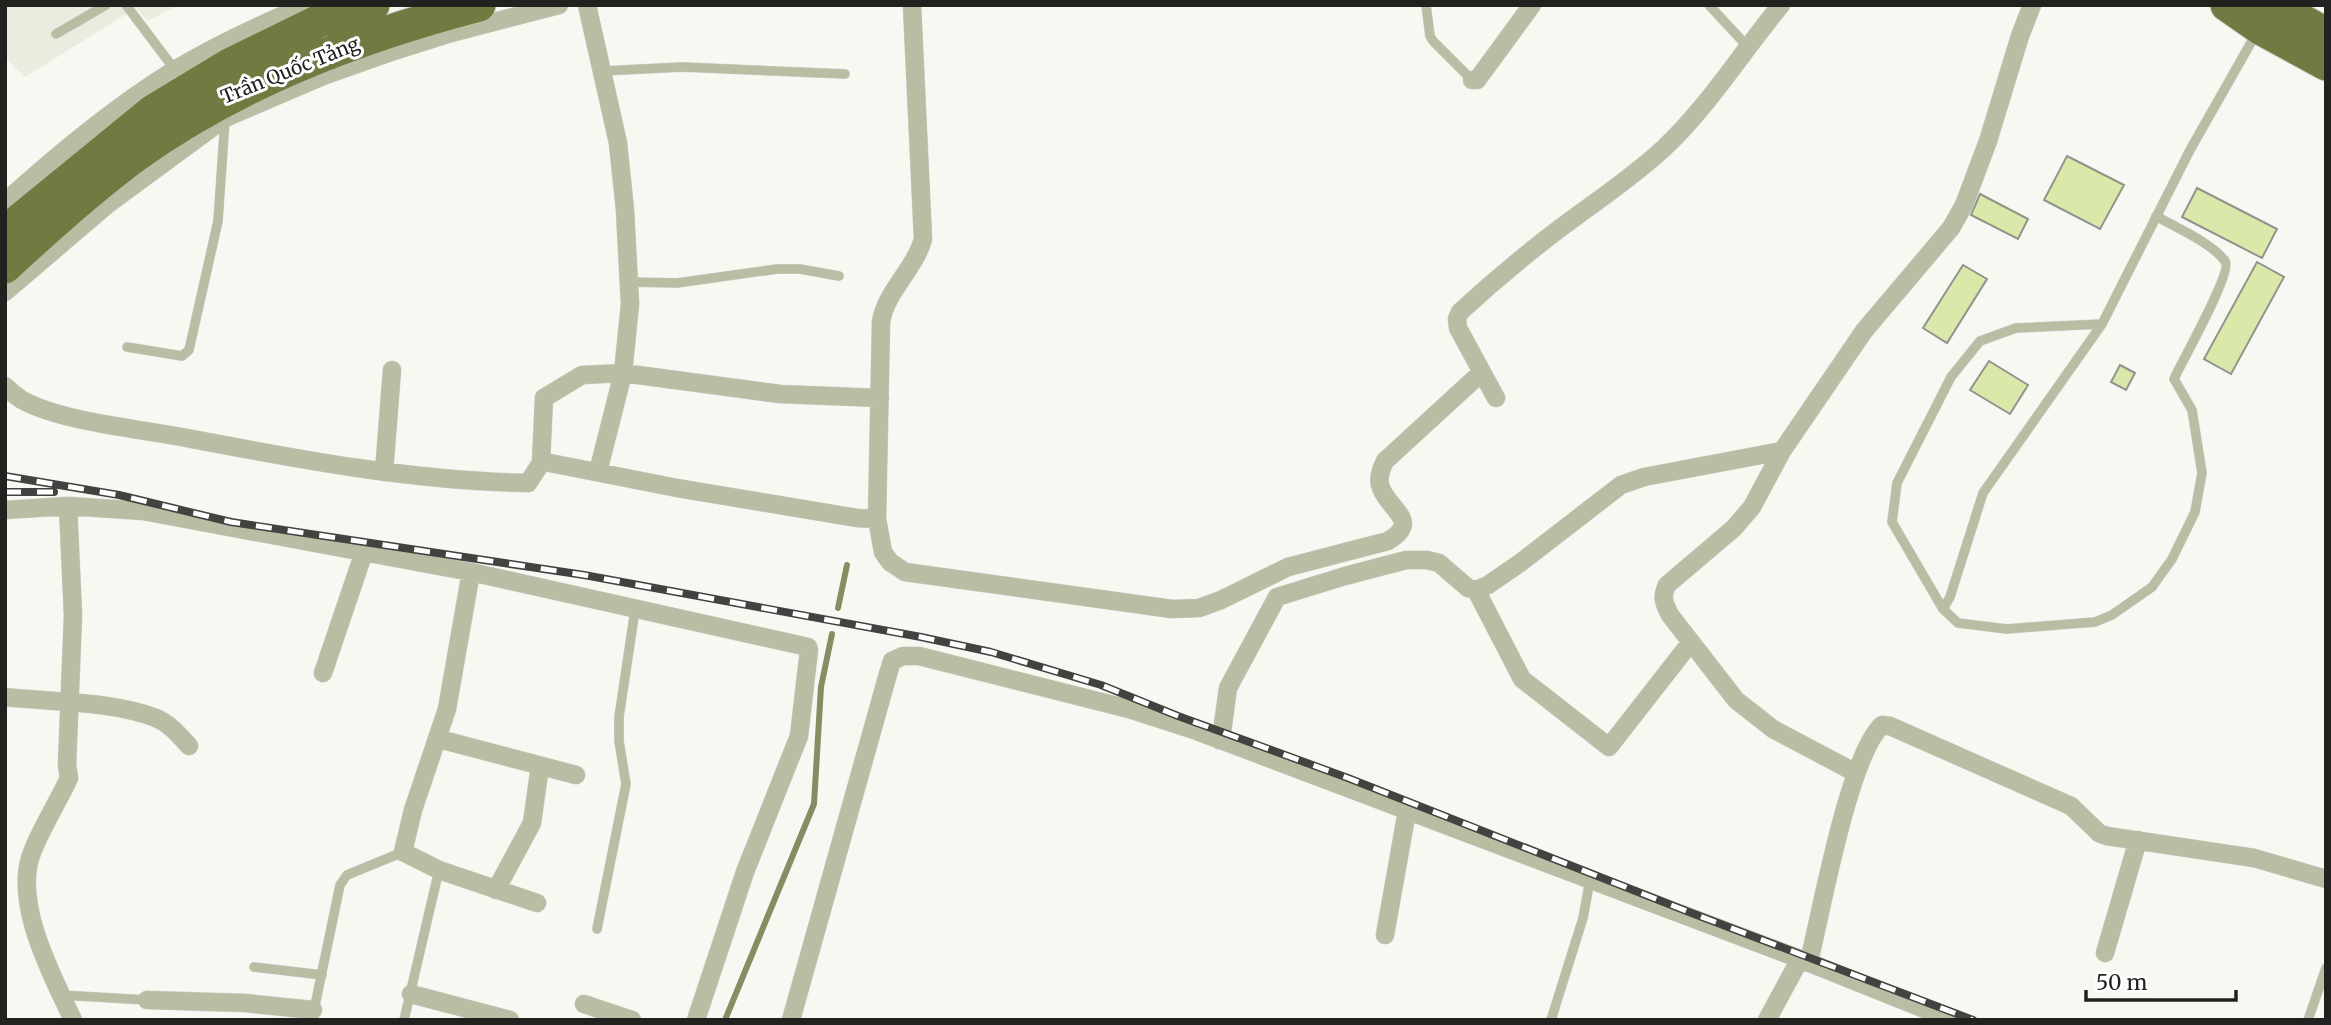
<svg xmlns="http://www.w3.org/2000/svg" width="2331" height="1025" viewBox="0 0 2331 1025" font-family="Merriweather,serif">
  <rect width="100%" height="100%" fill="#f7f8f2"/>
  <path fill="#e9ecdf" d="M5 5H179L148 21 136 8 25 77 5 58Z"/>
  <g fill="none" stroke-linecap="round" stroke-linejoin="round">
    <path stroke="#848e62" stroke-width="6" d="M838 608 847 565
      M725 1020 814 804 821 687 832 634"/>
  </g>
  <path fill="#dae9aa" stroke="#91938d" stroke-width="2" d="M2067 156 2124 185 2100 229 2044 200Z
    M2197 188 2277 229 2262 258 2182 217Z
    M1980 194 2028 219 2018 239 1971 215Z
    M2257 262 2284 277 2231 374 2204 359Z
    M1963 265 1987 279 1947 343 1923 328Z
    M1989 361 2028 385 2010 414 1970 390Z
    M2120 365 2135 373 2126 390 2111 382Z"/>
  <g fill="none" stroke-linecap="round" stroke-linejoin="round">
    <g stroke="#d0d1cc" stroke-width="10">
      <path id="lane" d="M126 5 175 70
        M1426 5 1430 36 1433 41 1472 80
        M1709 5 1747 46
        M56 34 106 5
        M602 71 682 67 845 74
        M629 282 677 283 777 269H800L839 276
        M2102 324 2016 328 1980 341 1951 377 1897 483 1892 522 1943 609 1958 623 2007 629 2095 622 2112 615 2152 587 2172 559 2195 512 2202 473 2192 410 2174 379C2182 361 2233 272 2225 261 2212 243 2175 227 2156 216
        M127 347 182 356 189 350 218 221 225 120
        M1943 609 1950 597 1983 493 2102 324 2190 150 2257 32
        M597 929 626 784 619 741V717L635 610
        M254 967 322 975
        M61 995 147 1000
        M312 1020 340 885 347 875 403 852
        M404 1020 439 870
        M1551 1020 1583 918 1590 880
        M2308 1020 2326 968"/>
    </g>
    <g stroke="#d0d1cc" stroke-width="19">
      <path id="street" d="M587 5 618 143 625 210 630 304 623 373 598 472
        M912 5 923 239C915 269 886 291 881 322L877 519 883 552 890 562 905 572 1172 609 1199 608 1221 600 1288 567 1388 541C1421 521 1390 511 1381 488 1377 479 1381 469 1385 461L1482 372
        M1472 80H1477L1532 5
        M5 202C57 155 113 108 173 71 213 47 264 23 307 5
        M5 292 108 204 225 118 323 76 388 53 451 33 559 5
        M5 386C10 391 16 396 22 400 61 421 131 428 176 436 292 458 410 481 528 483L541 463 545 462 677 488 857 518 877 519
        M1496 398 1458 328 1457 319 1460 312C1486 288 1513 265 1541 243 1581 211 1625 184 1663 149 1708 107 1742 52 1781 5
        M541 463 544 398 582 375 623 373 780 394 880 398
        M384 472 392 370
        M68 506 73 615 67 765 69 778C58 802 43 825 33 850 11 900 52 975 73 1020
        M5 510 68 506 143 511 471 572 808 647 809 650 799 736 745 872 696 1020
        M471 572 447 709 413 810 403 852 439 870 537 903
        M1476 590 1522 679 1609 747 1691 642
        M323 673 364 552
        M5 697C52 702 112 701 156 718 170 724 179 735 189 746
        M439 739 576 775
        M1219 740 1222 732 1228 688 1277 597 1345 576 1406 560H1427L1439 563 1468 588 1476 590 1488 585 1520 563 1621 485 1644 477 1782 451
        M1856 773 1773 729 1736 700 1670 615C1664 603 1661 598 1667 585L1734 528 1752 507 1782 451 1864 331 1951 228 1964 205 1988 141 2020 36 2032 5
        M496 890 532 823 540 766
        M1385 935 1407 811
        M2105 953 2138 840
        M411 994 510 1020
        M147 1000 245 1003 313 1010
        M584 1004 632 1020
        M791 1020 888 674 892 661 903 656H919L1129 709 1197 731 1800 959 1952 1020
        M1767 1020 1800 959 1810 957C1822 908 1849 756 1882 725L1890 726 2071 806 2099 833 2107 836 2254 858 2326 879"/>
    </g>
    <g stroke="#d0d1cc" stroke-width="35">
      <path id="highway" d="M2227 5 2260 28 2326 64
        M2274 5 2326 34
        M5 232 153 111 229 65 319 21 373 5
        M5 267C47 228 89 190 135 156 238 82 357 37 479 5"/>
    </g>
    <use href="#lane" stroke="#b7bea3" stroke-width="9"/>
    <use href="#street" stroke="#b7bea3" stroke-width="18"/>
    <use href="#highway" stroke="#6f7b41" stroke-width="33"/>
    <g stroke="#424340" stroke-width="8">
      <path id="rail" d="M5 476 119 495 231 522 584 575 921 637 991 652 1101 685 1178 716 1348 778 1689 912 1973 1020
        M5 492H54"/>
    </g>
    <use href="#rail" stroke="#fff" stroke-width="5" stroke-dasharray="16" stroke-linecap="butt"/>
  </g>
  <g text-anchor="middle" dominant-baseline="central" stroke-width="6" stroke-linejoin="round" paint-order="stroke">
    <g font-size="19" fill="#212220" stroke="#fff">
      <text transform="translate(290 70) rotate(-22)">Trần Quốc Tảng</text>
    </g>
  </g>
  <rect width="2331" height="1025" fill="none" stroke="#212220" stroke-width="14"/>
  <path d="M2086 990v10h150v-10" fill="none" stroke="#212220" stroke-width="3.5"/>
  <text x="2096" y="990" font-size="21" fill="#212220" stroke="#ffffff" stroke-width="5" paint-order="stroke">50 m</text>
</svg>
